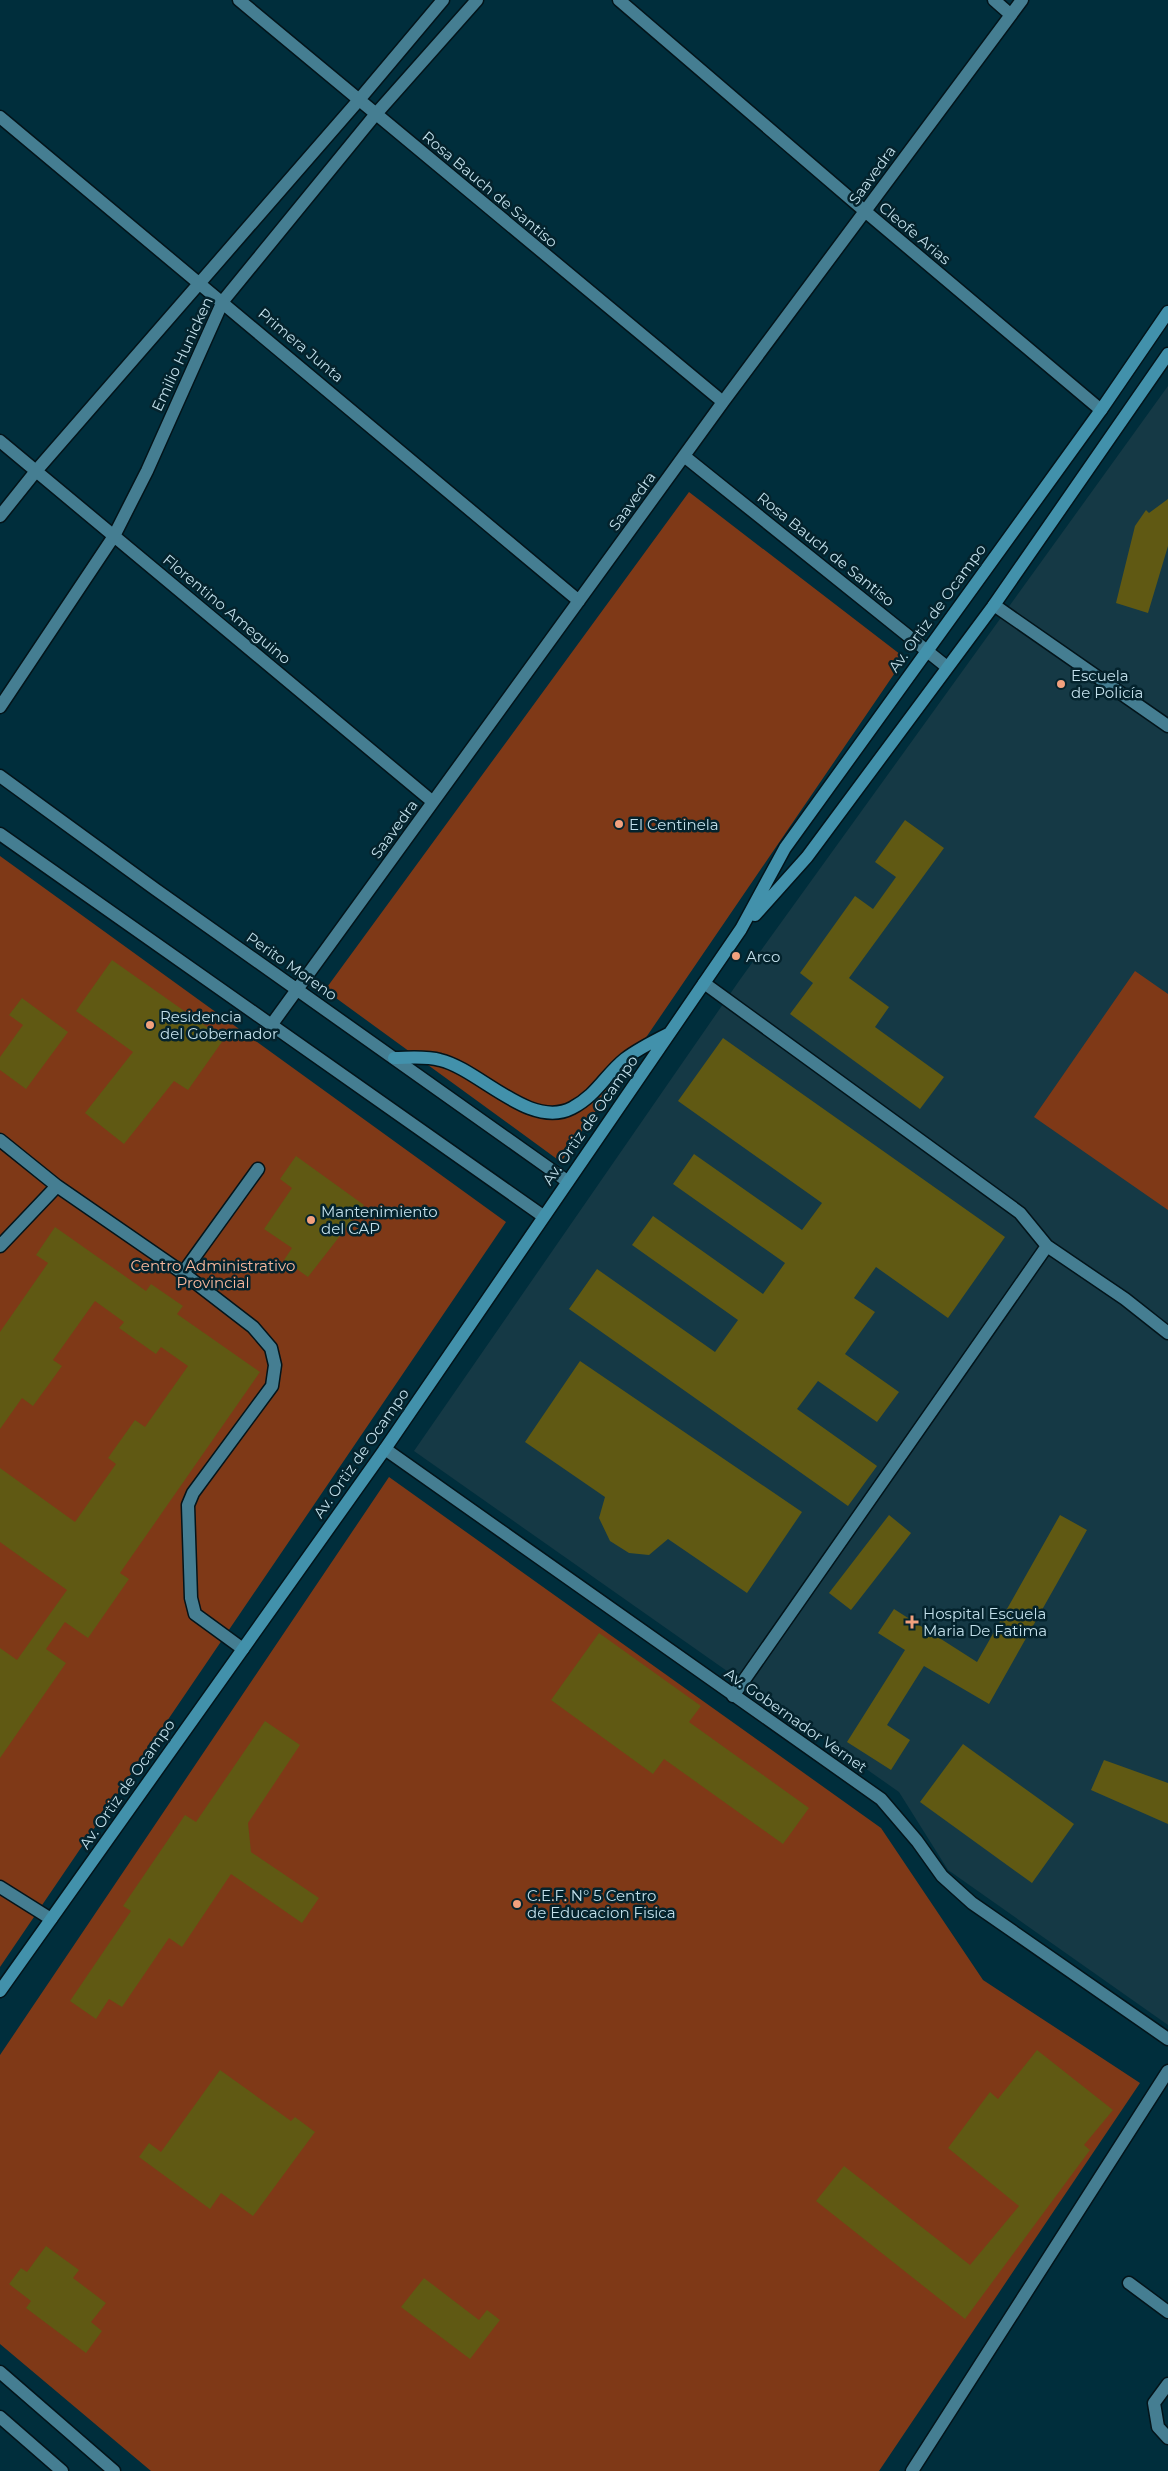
<svg xmlns="http://www.w3.org/2000/svg" width="1168" height="2471" viewBox="0 0 1168 2471" font-family="Montserrat,sans-serif">
  <rect width="100%" height="100%" fill="#002e3c"/>
  <path fill="#153945" d="M1168 386V2025L948 1870 899 1792 414 1451 739 981Z"/>
  <path fill="#7f3917" d="M689 492 905 658 561 1162 325 990Z
    M0 856 506 1222 0 1967Z
    M1135 971 1168 994V1210L1034 1117Z
    M389 1477 881 1828 983 1980 1140 2083 879 2471H151L0 2344V2055Z"/>
  <path fill="#605913" d="M1168 499V546L1148 613 1116 603 1135 526 1146 510 1149 513Z
    M905 820 944 848 849 978 889 1007 875 1027 944 1077 920 1109 790 1014 813 983 800 973 855 896 873 909 896 877 875 862Z
    M112 960 224 1039 188 1090 174 1081 124 1144 85 1113 133 1052 76 1011Z
    M22 998 68 1032 26 1089 0 1070V1057L23 1025 9 1015Z
    M723 1038 1005 1237 948 1318 876 1267 854 1298 875 1312 845 1354 899 1392 877 1422 818 1381 797 1409 877 1466 848 1506 569 1309 597 1269 715 1352 738 1320 632 1245 653 1216 763 1294 785 1263 673 1184 694 1154 802 1230 822 1203 678 1101Z
    M296 1156 364 1205 308 1277 284 1260 292 1248 264 1229 292 1188 280 1179Z
    M55 1227 146 1291 151 1284 183 1306 177 1314 260 1372 120 1573 129 1579 88 1638 65 1622 46 1649 66 1663 0 1758V1648L17 1660 67 1590 0 1542V1468L75 1522 116 1464 108 1458 135 1420 145 1427 188 1366 161 1347 156 1354 119 1328 124 1322 95 1301 53 1360 62 1366 33 1406 22 1398 0 1429V1332L48 1263 36 1255Z
    M580 1361 802 1512 747 1593 668 1539 649 1555 629 1553 610 1541 599 1518 605 1497 525 1442Z
    M889 1515 911 1533 851 1610 829 1593Z
    M1060 1515 1087 1530 989 1704 924 1666 887 1725 910 1740 891 1770 847 1742 905 1650 878 1633 894 1609 977 1662Z
    M599 1633 701 1706 689 1722 809 1808 783 1844 664 1759 653 1774 551 1700Z
    M265 1721 300 1745 248 1823 251 1852 319 1898 302 1923 231 1874 182 1947 169 1938 122 2007 109 1999 96 2019 70 2001 131 1911 123 1906 185 1815 196 1822Z
    M963 1744 1074 1824 1032 1883 920 1802Z
    M1104 1760 1168 1783V1824L1091 1790Z
    M1037 2050 1113 2110 1084 2145 1090 2150 965 2319 816 2201 844 2166 970 2265 1019 2206 948 2148 990 2092 998 2099Z
    M220 2070 291 2121 295 2117 315 2132 253 2216 221 2193 210 2209 139 2157 149 2143 161 2152Z
    M46 2246 79 2270 73 2278 106 2303 91 2322 102 2331 86 2353 26 2308 31 2301 9 2284 21 2268 27 2272Z
    M424 2278 479 2320 487 2310 500 2320 470 2359 401 2307Z"/>
  <g fill="none" stroke-linecap="round" stroke-linejoin="round">
    <g stroke="#03141a" stroke-width="15">
      <path id="service" d="M994 605 1168 726
        M704 983 1020 1213 1047 1246
        M0 1140 57 1186 183 1273 253 1327 271 1348 275 1365 272 1386 193 1493 188 1505 191 1598 195 1614 243 1649
        M0 1246 57 1186
        M183 1273 258 1169
        M733 1696 1047 1246 1125 1299 1168 1333
        M0 1887 51 1919
        M1129 2283 1168 2312
        M1168 2384 1154 2403 1158 2427 1168 2438
        M912 2471 1168 2071"/>
    </g>
    <g stroke="#03141a" stroke-width="15">
      <path id="minor" d="M239 0 723 402
        M619 0 866 212 1101 410
        M994 0 1011 15
        M0 117 579 601
        M0 441 433 802
        M684 456 947 667
        M0 516 36 471 358 101 443 0
        M0 707 114 536 147 471 223 301 375 115 477 0
        M0 776 155 889 567 1181
        M0 834 543 1216
        M272 1024 723 402 1022 0"/>
    </g>
    <g stroke="#03141a" stroke-width="15">
      <path id="tertiary" d="M385 1449 881 1799 917 1841 942 1876 972 1903 1168 2039
        M0 2372 114 2471
        M0 2417 62 2471"/>
    </g>
    <g stroke="#03141a" stroke-width="15">
      <path id="secondary" d="M755 915 807 857 994 605 1168 354
        M394 1058C408 1058 426 1056 440 1060 479 1069 530 1130 572 1108 597 1095 605 1075 625 1059 638 1049 654 1041 668 1034
        M0 1991 385 1449 741 929 785 848 1101 410 1168 312"/>
    </g>
    <use href="#service" stroke="#457e92" stroke-width="12"/>
    <use href="#minor" stroke="#457e92" stroke-width="12"/>
    <use href="#tertiary" stroke="#457e92" stroke-width="12"/>
    <use href="#secondary" stroke="#4291ab" stroke-width="12"/>
  </g>
  <g fill="#f2a17e" stroke="#04232d" stroke-width="2">
    <circle cx="1061" cy="684" r="5"/>
    <circle cx="619" cy="824" r="5"/>
    <circle cx="736" cy="956" r="5"/>
    <circle cx="150" cy="1025" r="5"/>
    <circle cx="311" cy="1220" r="5"/>
    <path d="M909.5 1614.5h5v5h5v5h-5v5h-5v-5h-5v-5h5z"/>
    <circle cx="517" cy="1904" r="5"/>
  </g>
  <g text-anchor="middle" dominant-baseline="central" stroke-width="5" stroke-linejoin="round" paint-order="stroke">
    <g font-size="15" fill="#c2dfea" stroke="#04232d">
      <text transform="translate(872 175) rotate(-54)">Saavedra</text>
      <text transform="translate(490 189) rotate(40)">Rosa Bauch de Santiso</text>
      <text transform="translate(915 233) rotate(40)">Cleofe Arias</text>
      <text transform="translate(301 345) rotate(40)">Primera Junta</text>
      <text transform="translate(182 354) rotate(-65)">Emilio Hunicken</text>
      <text transform="translate(632 501) rotate(-54)">Saavedra</text>
      <text transform="translate(826 549) rotate(39)">Rosa Bauch de Santiso</text>
      <text transform="translate(937 608) rotate(-54)">Av. Ortiz de Ocampo</text>
      <text transform="translate(227 609) rotate(40)">Florentino Ameguino</text>
      <text transform="translate(394 829) rotate(-54)">Saavedra</text>
      <text transform="translate(292 966) rotate(35)">Perito Moreno</text>
      <text transform="translate(590 1120) rotate(-55)">Av. Ortiz de Ocampo</text>
      <text transform="translate(361 1453) rotate(-55)">Av. Ortiz de Ocampo</text>
      <text transform="translate(796 1720) rotate(35)">Av. Gobernador Vernet</text>
      <text transform="translate(127 1784) rotate(-55)">Av. Ortiz de Ocampo</text>
    </g>
    <g font-size="15" fill="#c2dfea" stroke="#04232d" text-anchor="start">
      <text x="1071" y="675">Escuela<tspan x="1071" dy="17">de Policía</tspan></text>
      <text x="629" y="824">El Centinela</text>
      <text x="746" y="956">Arco</text>
      <text x="160" y="1016">Residencia<tspan x="160" dy="17">del Gobernador</tspan></text>
      <text x="321" y="1211">Mantenimiento<tspan x="321" dy="17">del CAP</tspan></text>
      <text x="923" y="1613">Hospital Escuela<tspan x="923" dy="17">Maria De Fatima</tspan></text>
      <text x="527" y="1895">C.E.F. N° 5 Centro<tspan x="527" dy="17">de Educacion Fisica</tspan></text>
    </g>
    <g font-size="15" fill="#fab99e" stroke="#04232d">
      <text x="213" y="1265">Centro Administrativo<tspan x="213" dy="17">Provincial</tspan></text>
    </g>
  </g>
</svg>
